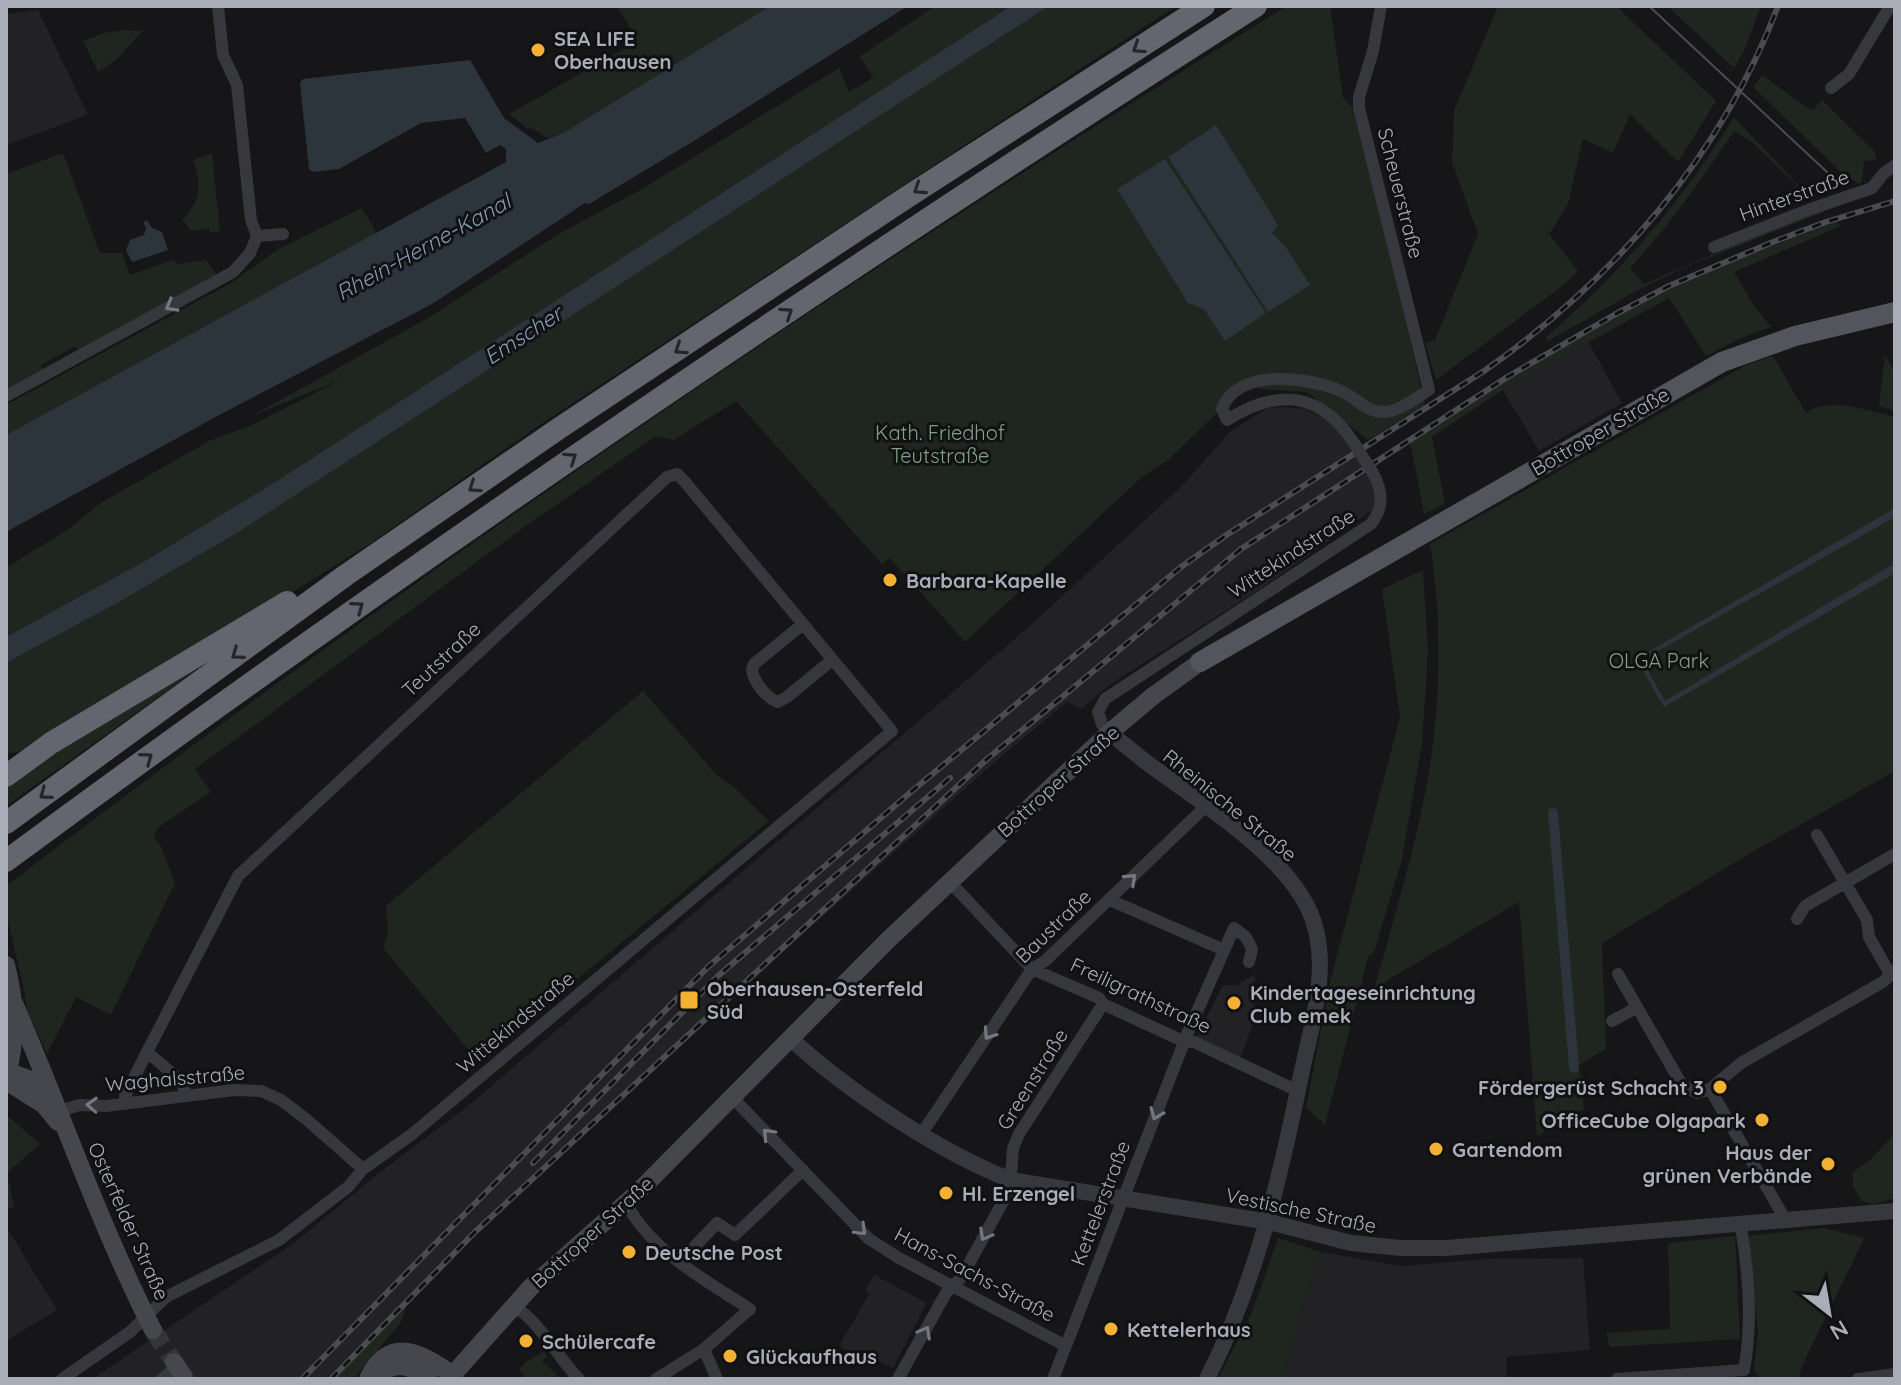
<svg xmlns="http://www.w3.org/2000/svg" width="1901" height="1385" viewBox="0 0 1901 1385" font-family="Quicksand,sans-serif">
  <rect width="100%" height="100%" fill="#161618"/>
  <path fill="#222225" d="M38 10 88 115 6 145V14Z
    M1588 341 1622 403 1539 451 1503 390Z
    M1284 407 1305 409 1341 426 1378 492 1374 509 1257 591 1112 683 1081 709 1067 702 988 768 677 1047 481 1228 334 1379H92L293 1244 379 1173 468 1106 1024 631 1182 486 1230 432 1267 408Z
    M1255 974 1254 1021 1239 1062 1194 1042 1223 985H1237Z
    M6 1226 57 1310 6 1341Z
    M1321 1252 1402 1266 1486 1259 1583 1258 1590 1350 1506 1357 1507 1379H1291L1286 1366Z
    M874 1275 927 1303 893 1368 859 1351 854 1356 839 1346 869 1294 865 1291Z"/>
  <path fill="#1e261f" d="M617 6H770L565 132 547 138 530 127 528 129 509 114 638 41Z
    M935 6H1011L283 477 150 558 6 637V568L70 528 99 504 209 441 252 425 342 379 250 417 426 319 557 235 642 189 839 68 849 92 873 78 860 56Z
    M1049 6H1176L538 426 368 545 205 646 49 737 18 752 6 754V663L119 602 237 533Z
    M1287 6H1330L1343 98 1352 107 1376 194 1425 405 1368 440 1307 392 1260 389 1250 381 1167 461 1142 477 965 642 890 558 882 564 736 401 674 440 656 436 527 525 195 769 211 792 159 827 154 837 161 846 175 883 111 1015 76 997 47 1054 27 1010 24 989 8 921 6 886C417 571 846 279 1287 6Z
    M1498 6H1616L1716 101 1678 162 1630 114 1613 153 1583 139 1568 204 1549 234 1578 271 1565 284 1436 380 1425 343 1435 340 1478 234 1452 162 1454 111Z
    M1667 6H1761L1744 51 1734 68Z
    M125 30 143 31 116 60 98 72 83 41 104 33Z
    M1762 75 1812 111 1822 100 1875 152 1876 160 1864 161 1862 181 1859 184 1841 172 1753 87Z
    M1734 117 1814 202 1753 143 1734 131C1702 179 1670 225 1630 268L1644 284 1820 208 1823 212 1688 266 1638 290 1548 341 1546 337C1621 273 1682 201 1734 117Z
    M63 153 100 253H122L130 275 172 260 177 264 206 260 217 275 78 350 75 346 41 365 43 369 6 389V174Z
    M212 153 220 231 210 233 209 228 192 231 182 220C201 202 202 183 193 160Z
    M362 208 377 234 6 435V405L231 283 278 249Z
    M1836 222 1841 226 1734 272 1753 304 1771 327 1741 338 1706 356 1669 298 1503 390 1432 437 1445 504 1424 514 1410 441C1470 403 1530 365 1592 330 1670 286 1753 252 1836 222Z
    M1885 355 1895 373V411L1879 406Z
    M1773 356 1806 413C1827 396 1872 411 1895 417V771L1747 855 1602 943 1606 1049 1579 1065 1584 1109 1537 1136 1519 902 1388 980 1373 995C1394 914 1421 833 1432 751 1441 683 1441 612 1430 544L1746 365Z
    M1423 570 1428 652 1422 743 1402 859 1373 955 1369 954 1325 1125 1306 1108 1330 982 1400 717 1382 589Z
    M233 644 6 806V781Z
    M643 691 715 773 736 789 769 821 478 1061 383 948 388 931 386 906Z
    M9 1117 40 1144 7 1173 14 1208H6V1121Z
    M1895 1133V1198L1873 1204 1862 1201 1853 1186 1852 1173 1871 1159Z
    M1824 1228 1864 1238 1802 1366 1799 1379H1759L1754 1370 1758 1329 1746 1236Z
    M1735 1236 1740 1339 1610 1347 1606 1333 1670 1329 1668 1243Z
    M1278 1238 1321 1252 1286 1366 1291 1379H1218L1252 1312Z
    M407 1305 401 1322 354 1379H334Z
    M544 1352 548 1356 542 1361 561 1379H526L519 1369 527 1361Z"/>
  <path fill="#2c353c" d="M770 6H908L697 139 589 204 585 203 432 304 223 413 6 532V435L506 162V149L500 145 486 153 465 118 421 123 339 169 313 172 309 169 300 83 303 79 470 60 504 118 538 143 565 132Z
    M1011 6H1049L237 533 119 602 6 663V637L150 558 283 477Z
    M1216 125 1278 225 1272 233 1285 246 1310 285 1268 312 1168 157Z
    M1165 159 1266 313 1225 341 1204 309 1188 303 1117 189Z
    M147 220 152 228 162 232 168 250 132 262 126 250 130 240 144 235 146 228 143 222Z
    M1895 508V517L1642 660 1665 701 1895 563V573L1664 707 1636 659Z"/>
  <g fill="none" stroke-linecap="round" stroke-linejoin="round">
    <path stroke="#2c353c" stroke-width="10" d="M1553 813 1574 1068"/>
    <path stroke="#333438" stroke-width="18" stroke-dasharray="18 9" stroke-linecap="butt" d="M153 1330 174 1362"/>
    <path stroke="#37383d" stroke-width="12" d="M1831 88 1849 74 1890 6
      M257 236 283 234
      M1714 247 1808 210 1872 188 1883 174 1895 165
      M6 396 233 272 250 253 257 236 251 220 237 85 223 55 218 6
      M1354 443C1320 391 1278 388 1227 420L1222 409C1237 367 1309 377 1341 391 1356 397 1366 413 1385 412 1400 411 1416 398 1429 390L1359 108V97L1373 51 1381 6
      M803 624 754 664 752 669C753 681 766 698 778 702L787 697 832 660
      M1109 733 1102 724 1098 712 1105 699 1371 524C1384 507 1383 492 1373 473
      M1817 835 1867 920 1869 937 1890 974
      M949 881 1032 969 1099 998 1103 1004 1185 1042H1194L1298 1091
      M1110 900 1224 950
      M1797 919 1805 906 1895 854
      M1618 974 1682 1085 1697 1093 1710 1089
      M1612 1021 1636 1008
      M733 1098 869 1239 899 1258 1066 1346
      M125 1104V1096L147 1052
      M60 1111 79 1105 106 1106 234 1090 261 1091 281 1100 306 1119 363 1169
      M922 1133 1032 969 1045 961 1206 806
      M626 1203C652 1252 705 1280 750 1309L704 1349 656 1379
      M1785 1219 1710 1089 1741 1063 1883 982 1895 970
      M680 1262 717 1223 735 1235 803 1170
      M513 1306C538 1319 558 1358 579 1379
      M704 1349 717 1379
      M62 1379 130 1332 166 1297 279 1240 348 1187 363 1169 411 1135 892 731 685 482 677 474 667 477 238 876 147 1052 180 1080 187 1095
      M162 1379 177 1367
      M898 1379 946 1293 961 1278 1010 1189 1013 1148 1019 1134 1103 1004
      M1053 1379 1188 1032 1234 928 1246 937 1252 949 1249 962
      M1617 1379 1744 1370C1753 1321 1749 1271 1740 1222
      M1858 1379 1895 1374"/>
    <path stroke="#37383d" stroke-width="16" d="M1109 733C1126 745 1141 759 1157 770 1205 805 1283 855 1308 908 1334 961 1311 1025 1300 1080 1279 1183 1255 1284 1207 1379
      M791 1039C848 1091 939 1152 1011 1180L1269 1222 1351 1243 1401 1248H1446L1895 1211"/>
    <path stroke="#45474d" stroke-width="18" d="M6 965C16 1004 17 1039 6 1079
      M14 1003C61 1111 99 1224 153 1330
      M6 1071 31 1080 51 1096
      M6 1081 44 1105 58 1122
      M174 1362 184 1377
      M379 1373C399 1361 411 1366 429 1379
      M368 1379C390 1333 423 1354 453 1375
      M449 1379 530 1288 637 1193 889 939 1109 733 1153 696 1200 662"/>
    <path stroke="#53555c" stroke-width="20" d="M1200 662 1722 362 1795 336 1895 312"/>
    <path stroke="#63666e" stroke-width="22" d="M6 776 51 743 287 602
      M6 823 346 575 561 427 901 201 1204 6
      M6 861C412 561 830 278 1256 6"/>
    <path stroke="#4a4c52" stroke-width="2" d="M1649 6 1827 172"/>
    <g stroke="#4a4c52" stroke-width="6">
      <path id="rail" d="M533 1163 719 975 950 778
        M302 1379 709 966 912 791 1181 567 1228 534 1484 371C1614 280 1722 155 1778 6
        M331 1379 475 1232 987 759 1241 549 1509 376 1614 315 1669 286 1773 242 1826 222 1895 201"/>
    </g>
    <use href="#rail" stroke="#111113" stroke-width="3" stroke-dasharray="9" stroke-linecap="butt"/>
    <path stroke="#37383d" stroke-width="12" d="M1354 443 1373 473"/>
  </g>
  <defs><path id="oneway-chevron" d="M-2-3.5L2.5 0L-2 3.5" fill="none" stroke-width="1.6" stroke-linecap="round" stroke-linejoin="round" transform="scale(2)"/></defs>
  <g stroke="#26262a">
    <use href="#oneway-chevron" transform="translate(1138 48) rotate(147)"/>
    <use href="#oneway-chevron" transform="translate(919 189) rotate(147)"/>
    <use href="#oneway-chevron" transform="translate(787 313) rotate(-34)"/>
    <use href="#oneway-chevron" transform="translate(680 349) rotate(146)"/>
    <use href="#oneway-chevron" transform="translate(571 458) rotate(-34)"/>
    <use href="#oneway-chevron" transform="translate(474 487) rotate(146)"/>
    <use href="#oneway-chevron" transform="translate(358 607) rotate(-36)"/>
    <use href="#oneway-chevron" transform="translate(237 654) rotate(144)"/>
    <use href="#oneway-chevron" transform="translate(147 758) rotate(-36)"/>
    <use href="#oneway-chevron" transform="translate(45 794) rotate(144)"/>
  </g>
  <g stroke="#757881">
    <use href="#oneway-chevron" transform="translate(171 306) rotate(151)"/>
    <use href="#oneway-chevron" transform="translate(1131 879) rotate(-43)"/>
    <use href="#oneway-chevron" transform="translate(989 1034) rotate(124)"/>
    <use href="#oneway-chevron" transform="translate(92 1105) rotate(-178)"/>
    <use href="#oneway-chevron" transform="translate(1156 1114) rotate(112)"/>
    <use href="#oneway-chevron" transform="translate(768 1134) rotate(-134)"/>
    <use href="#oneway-chevron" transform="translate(861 1230) rotate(44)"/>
    <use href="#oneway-chevron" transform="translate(985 1235) rotate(119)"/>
    <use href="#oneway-chevron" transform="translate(925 1332) rotate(-61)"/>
  </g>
  <g fill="#f2b134" stroke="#111113" stroke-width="3">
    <circle cx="538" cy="50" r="8"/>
    <circle cx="890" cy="580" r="8"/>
    <rect x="679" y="990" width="20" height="20" rx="4"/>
    <circle cx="1234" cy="1003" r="8"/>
    <circle cx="1720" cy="1087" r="8"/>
    <circle cx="1762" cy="1120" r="8"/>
    <circle cx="1436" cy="1149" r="8"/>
    <circle cx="1828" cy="1164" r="8"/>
    <circle cx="946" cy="1193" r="8"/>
    <circle cx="629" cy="1252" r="8"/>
    <circle cx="1111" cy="1329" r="8"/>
    <circle cx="526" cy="1341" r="8"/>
    <circle cx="730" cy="1356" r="8"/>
  </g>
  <g text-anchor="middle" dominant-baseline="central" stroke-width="6" stroke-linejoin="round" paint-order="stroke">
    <g font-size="20" font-weight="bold" fill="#a8adb8" stroke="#111113" text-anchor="start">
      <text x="554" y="38">SEA LIFE<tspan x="554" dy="23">Oberhausen</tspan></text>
      <text x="906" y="580">Barbara-Kapelle</text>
      <text x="707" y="988">Oberhausen-Osterfeld<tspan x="707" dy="23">Süd</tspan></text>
      <text x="1250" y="992">Kindertageseinrichtung<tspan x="1250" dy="23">Club emek</tspan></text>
      <text x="1704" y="1087" text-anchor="end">Fördergerüst Schacht 3</text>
      <text x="1746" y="1120" text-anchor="end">OfficeCube Olgapark</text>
      <text x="1452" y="1149">Gartendom</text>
      <text x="1812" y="1152" text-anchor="end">Haus der<tspan x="1812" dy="23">grünen Verbände</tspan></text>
      <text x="962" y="1193">Hl. Erzengel</text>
      <text x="645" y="1252">Deutsche Post</text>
      <text x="1127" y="1329">Kettelerhaus</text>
      <text x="542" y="1341">Schülercafe</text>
      <text x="746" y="1356">Glückaufhaus</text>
    </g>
    <g font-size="20" fill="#a8adb8" stroke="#111113">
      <text transform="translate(1401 193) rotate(76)">Scheuerstraße</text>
      <text transform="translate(1794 195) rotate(-20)">Hinterstraße</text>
      <text transform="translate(1600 431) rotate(-30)">Bottroper Straße</text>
      <text transform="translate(1291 553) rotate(-33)">Wittekindstraße</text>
      <text transform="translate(441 659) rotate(-43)">Teutstraße</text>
      <text transform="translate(1058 781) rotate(-42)">Bottroper Straße</text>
      <text transform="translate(1230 805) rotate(39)">Rheinische Straße</text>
      <text transform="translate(1053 926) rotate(-44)">Baustraße</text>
      <text transform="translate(1141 995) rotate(25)">Freiligrathstraße</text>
      <text transform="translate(515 1022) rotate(-40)">Wittekindstraße</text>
      <text transform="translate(175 1078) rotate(-5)">Waghalsstraße</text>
      <text transform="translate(1032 1079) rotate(-58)">Greenstraße</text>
      <text transform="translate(1100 1203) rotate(-69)">Kettelerstraße</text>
      <text transform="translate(1301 1210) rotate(12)">Vestische Straße</text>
      <text transform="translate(129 1221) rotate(66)">Osterfelder Straße</text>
      <text transform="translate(592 1232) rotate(-42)">Bottroper Straße</text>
      <text transform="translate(975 1274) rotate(28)">Hans-Sachs-Straße</text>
    </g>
    <g font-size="20" fill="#7fa381" stroke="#111113">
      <text x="940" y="432">Kath. Friedhof<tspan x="940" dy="23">Teutstraße</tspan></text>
      <text x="1659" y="660">OLGA Park</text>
    </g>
    <g font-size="22" font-style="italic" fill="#7f9bb3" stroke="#111113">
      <text transform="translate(423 247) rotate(-29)">Rhein-Herne-Kanal</text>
      <text transform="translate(523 335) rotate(-33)">Emscher</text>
    </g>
  </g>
  <rect width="1901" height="1385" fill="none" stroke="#a8adb8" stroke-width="16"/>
  <g transform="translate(1829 1313) rotate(149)" stroke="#111113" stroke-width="6" paint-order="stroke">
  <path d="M0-6L14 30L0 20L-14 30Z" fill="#a8adb8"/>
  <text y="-12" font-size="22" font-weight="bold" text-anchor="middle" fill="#a8adb8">N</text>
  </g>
</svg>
